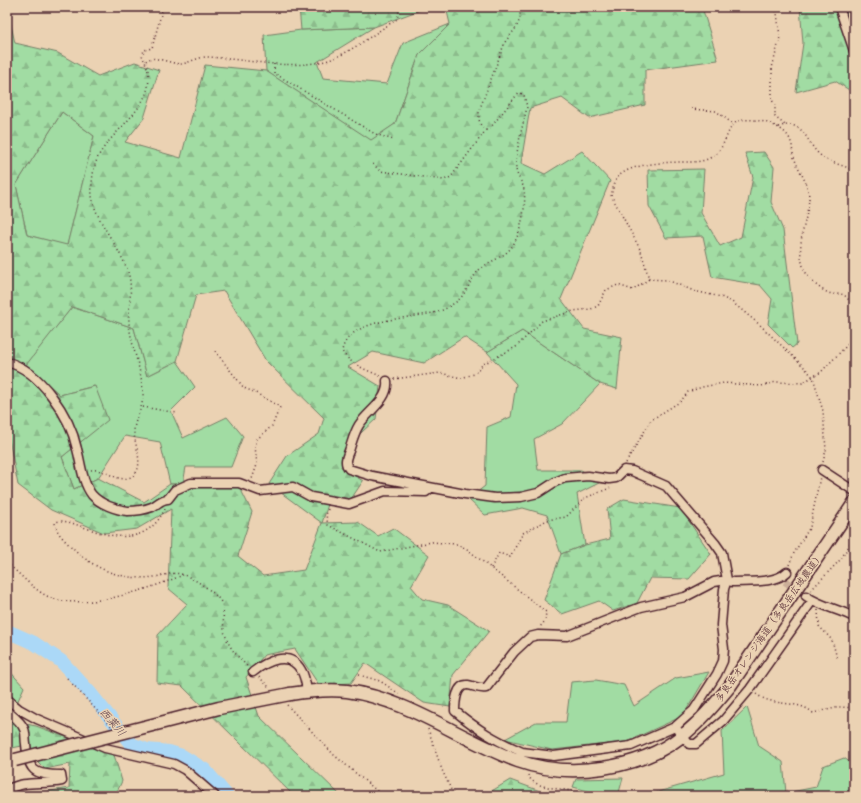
<svg xmlns="http://www.w3.org/2000/svg" width="861" height="803" viewBox="0 0 861 803" font-family="Delius,'Klee One',sans-serif">
  <defs>
    <pattern id="forest-firs" width="22" height="20" patternUnits="userSpaceOnUse"><rect width="22" height="20" fill="#a1dca3"/><path d="M5 1l3.5 6h-7zM16 11l3.5 6h-7z" fill="#8cbc8c"/></pattern>
  </defs>
  <rect width="100%" height="100%" fill="#ebd2b3"/>
  <filter id="ink" filterUnits="userSpaceOnUse"><feTurbulence type="fractalNoise" baseFrequency=".025" numOctaves="2"/><feDisplacementMap in="SourceGraphic" scale="8" xChannelSelector="R" yChannelSelector="G"/><feConvolveMatrix kernelMatrix="1 2 1 2 8 2 1 2 1" color-interpolation-filters="sRGB"/></filter>
  <g filter="url(#ink)">
    <path fill="#a1dca3" stroke="#767e67" d="M450 24 419 55 395 124 371 141 266 71 264 35 301 30 374 27 317 62 323 78 387 84 403 43Z
      M62 112 94 136 67 246 27 235 16 185Z
      M72 307 134 328 147 376 177 361 195 387 171 411 183 438 227 417 243 436 231 467H186L183 484H170L160 442 125 436 98 478 74 489 62 457 107 420 94 386 60 395 26 364Z
      M522 331 600 384 562 424 534 439 538 470H581L603 481 577 494 585 545 561 554 547 515 523 508 485 515 468 499 485 486 487 427 511 417 516 384 487 352Z
      M7 668 24 687 17 703 7 691Z
      M709 672 683 716 626 742 552 750 505 739 536 722H566L571 682 596 680 624 685 634 706 676 678Z
      M747 707 759 746 783 762 786 793 816 787 823 766 844 758 854 765V796H644L724 773 722 731Z
      M623 778 618 796H607L573 787 576 779Z"/>
    <path fill="url(#forest-firs)" stroke="#767e67" fill-rule="evenodd" d="M7 7 15 43 58 53 98 76 135 62 159 70 144 118 125 142 181 158 205 65 266 71 371 140 395 124 419 55 450 24 446 7H702L718 60 645 70V105L589 118 562 98 530 108 521 163 545 174 582 151 610 181 561 299 584 329 622 337 617 389 600 384 522 331 487 352 464 337 424 363 373 352 348 367 380 386 376 419 349 444 341 467 363 481 351 499 331 495 322 523 358 522 378 536 393 528 429 555 411 586 422 599 448 605 489 631 453 675 450 707 424 703 365 663 351 683 319 685 295 649 264 655 246 677 259 716 341 796H294L182 686 157 683 158 635 187 604 168 588 171 509 137 529 104 533 51 510 18 485 7 429ZM62 112 94 136 67 245 27 235 16 185ZM224 291 266 361 324 418 319 434 287 456 269 484 322 523 304 570 263 576 238 556 252 512 239 486 170 484 144 502 98 478 74 489 62 457 108 420 95 386 60 395 26 365 72 307 134 328 147 376 177 361 196 295Z
      M299 7H428L374 27 301 30Z
      M800 7H854V93L835 81 796 92 803 43Z
      M764 152 774 167 771 202 783 230 797 344 792 348 768 324 772 299 760 285 712 277 703 236 666 238 649 206 648 170 704 169 701 213 720 246 741 237 753 177 745 153Z
      M624 499 680 508 711 554 689 579 650 578 637 603 613 611 599 601 562 614 544 600 561 554 585 545 610 539 607 509Z
      M7 720 36 726 114 755 122 781 115 796H19L69 788 70 764 45 769 22 746 7 749Z
      M510 780 551 795 550 796H491L490 792Z"/>
    <g fill="none" stroke-linecap="round" stroke-linejoin="round">
      <path stroke="#abd8f7" stroke-width="14" d="M7 631 34 643 61 661 91 694 131 744 147 750 169 752 182 756 205 770 227 796"/>
      <path stroke="#cbae98" stroke-width="8" stroke-dasharray="8 4" stroke-linecap="butt" d="M785 581 806 596"/>
      <g stroke="#4a1f2b" stroke-width="11">
        <path id="street" d="M839 7 854 51
          M7 362C40 370 70 416 77 449 81 463 82 482 92 495 100 504 116 510 128 511 136 511 144 510 152 507 158 504 161 499 168 499L175 490 191 483H239L260 491 293 487 311 497 349 504 385 491 426 492 431 488
          M387 381C389 400 368 411 359 425 354 433 352 442 349 451 346 458 344 463 349 469L372 476 465 494 495 498 521 497 538 493 555 482 565 478 588 476 609 479 616 478 624 470 632 471 666 486 715 543 722 553 727 580 724 589 721 625 724 649 723 661 717 674 694 710 675 727 689 744H696L723 721 750 689 812 601
          M822 470 854 491
          M806 596C820 606 838 609 854 617
          M253 672C267 661 289 650 301 670 305 676 306 684 307 691
          M7 699 19 709 37 719 105 748 174 764 185 770 215 796
          M7 711C13 716 21 721 24 729 26 733 25 739 26 744 28 771 34 775 61 775L62 781C43 785 24 780 7 790
          M522 752C495 740 478 730 455 711 455 703 456 684 468 685 475 686 478 689 486 688L514 652 530 637 538 635 567 636 641 607 685 597 714 582 727 580 732 582C748 581 775 584 787 572
          M520 756 522 752 554 756 631 746 675 727"/>
      </g>
      <g stroke="#4a1f2b" stroke-width="15">
        <path id="secondary" d="M290 694C309 691 328 689 347 691 409 699 460 740 518 761 568 779 639 770 682 736 700 722 715 704 730 686L854 503"/>
      </g>
      <path stroke="#4a1f2b" stroke-width="1.5" stroke-dasharray="1 3" stroke-linecap="butt" d="M774 7 777 13 780 37 772 68V100L775 105V117L785 125
        M146 61C151 54 172 64 181 64 189 63 198 57 207 57 248 59 289 71 329 60 350 53 378 31 397 19L400 7
        M274 64V73L375 134 394 140
        M691 109 716 111 733 124
        M778 127C805 118 805 142 820 155 830 164 843 164 854 171
        M373 164 380 171 444 180 451 177 486 130
        M215 351 244 388 254 392 280 407 272 426 257 439 255 446 257 465 252 479
        M380 376C367 370 349 364 342 351 348 316 414 320 440 311 446 309 451 305 456 302 467 294 470 279 479 270 489 261 503 258 511 248 521 235 528 201 523 186 520 178 515 174 516 164 517 145 523 125 527 107L524 95 520 93 516 96 491 127 486 130C478 125 479 119 479 111L505 42 516 28 520 19V7
        M394 379 440 373 461 378 474 374 483 364 516 347 542 321 573 311 591 309 598 306 606 290 618 285 633 290 649 279
        M143 407 177 413
        M823 462 826 450 823 411 813 377 803 366 760 325 732 302 721 297 694 291 667 280 649 279 641 251 611 195C613 190 614 182 617 178 630 162 672 162 690 162 733 162 720 124 742 120 757 118 786 125 791 142 793 148 792 154 795 160 800 173 809 184 809 199 807 223 794 247 805 271 810 281 821 291 832 294 836 295 840 293 844 295 848 298 851 303 854 307
        M626 463 651 420 681 401 688 392 702 387 724 383 761 386 776 382 802 383 821 372 854 338
        M91 470C104 468 117 482 128 478 148 472 134 445 134 432 134 417 144 410 143 391 141 368 131 346 129 323 128 305 134 287 127 269 118 245 95 220 92 196 91 184 93 168 98 157 112 129 155 107 148 71 146 65 146 62 142 57L144 50 152 48 163 7
        M165 509C135 569 69 510 55 523 56 533 66 542 74 549 95 570 124 581 154 577 164 576 174 571 184 575 195 579 221 595 223 607 224 616 222 628 226 637 230 649 238 657 247 666
        M328 509 326 515 328 525 380 552 432 542 456 544 467 549 546 612 545 621 540 627
        M7 563C19 573 31 587 45 595 78 614 150 589 183 575
        M789 565 794 553 810 527 820 477
        M491 568 499 553 510 557 523 533 547 520 566 517 585 498 610 488
        M811 590 841 559 854 537
        M818 610 819 626 832 640 837 658
        M359 675 380 681 401 695
        M259 677 270 688
        M67 678 111 726
        M756 694C775 708 798 699 813 713L840 707 854 708
        M287 705 334 755 383 796
        M428 729 442 770 454 796
        M528 775C535 792 570 786 584 796
        M28 792 44 796"/>
      <use href="#street" stroke="#ebd2b3" stroke-width="8"/>
      <use href="#secondary" stroke="#ebd2b3" stroke-width="12"/>
      <g stroke="#4a1f2b" stroke-width="15" stroke-linecap="butt">
        <path id="secondary-bridge" d="M15 760 219 708 290 694"/>
      </g>
      <use href="#secondary-bridge" stroke="#ebd2b3" stroke-width="12"/>
    </g>
  </g>
  <g text-anchor="middle" dominant-baseline="central" stroke-width="3" stroke-linejoin="round" paint-order="stroke">
    <g font-size="10" fill="#4a1f2b" stroke="#ebd2b3">
      <text transform="translate(769 627) rotate(-55)">多良岳オレンジ海道（多良岳広域農道）</text>
    </g>
    <g font-size="11" font-style="italic" fill="#593b4a" stroke="#ebd2b3">
      <text transform="translate(113 722) rotate(50)">西葉川</text>
    </g>
  </g>
  <rect width="861" height="803" fill="none" stroke="#ebd2b3" stroke-width="24"/>
  <rect x="12" y="12" width="837" height="779" fill="none" stroke="#4a1f2b" stroke-width="1.5" filter="url(#ink)"/>
</svg>
